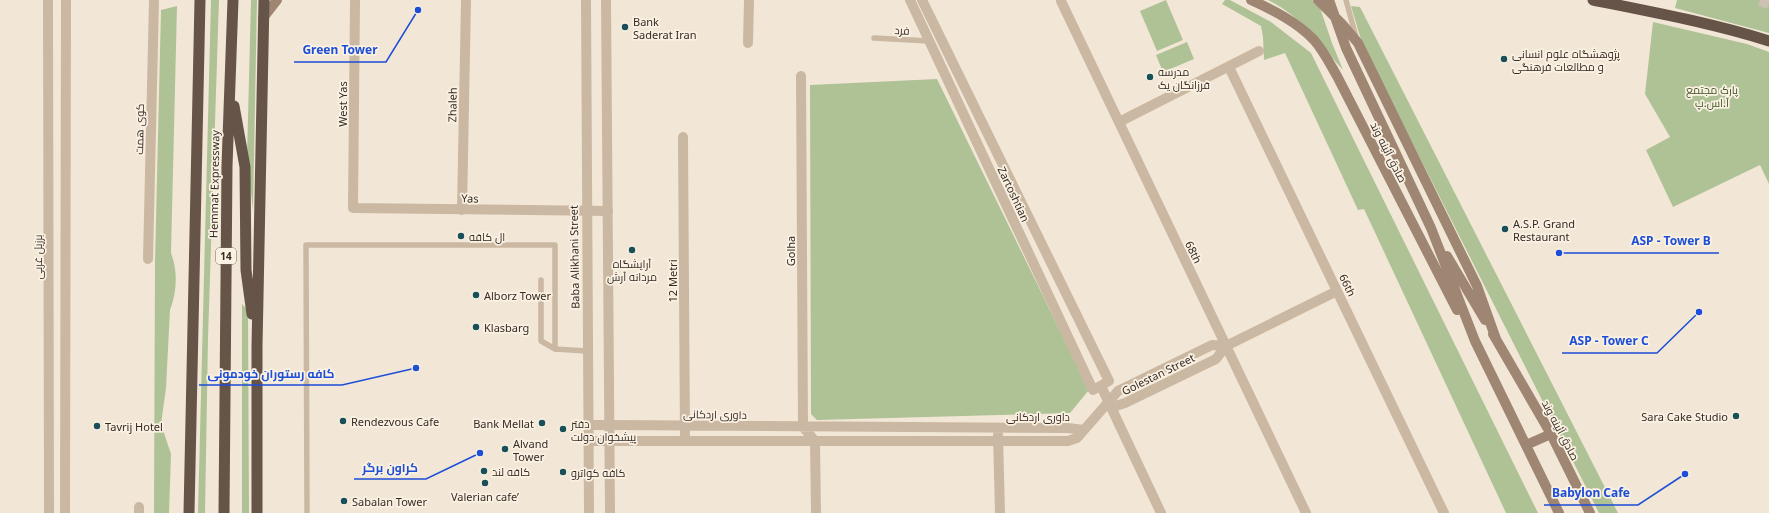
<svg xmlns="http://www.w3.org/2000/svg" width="1769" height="513" viewBox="0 0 1769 513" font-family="'Noto Sans',Cairo,sans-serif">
  <rect width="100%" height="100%" fill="#f2e7d6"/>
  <path fill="#afc296" d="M211 0H219L208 339 205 513H198Z
    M251 0H257L253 211 247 156Z
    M1166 0 1183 40 1157 51 1140 11Z
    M1225 0H1230L1271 22 1311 53 1538 513H1506L1364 209 1358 210 1285 53 1264 60 1263 37 1261 26 1222 4Z
    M1268 0H1312L1319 5 1332 43 1343 70C1320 44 1301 16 1268 0Z
    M1677 0H1769V33L1675 8Z
    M177 6 171 253C178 271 177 292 170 310L166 388 161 424 171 454 169 513H154L155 262 161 10Z
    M1351 6 1360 7 1618 513H1599L1362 43Z
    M1653 22 1747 44 1769 52V184L1760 165 1673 207 1646 150 1670 137 1645 94Z
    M1187 42 1194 59 1163 72 1156 55Z
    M937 79 1089 390 1070 413 817 420 811 414 810 85Z
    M242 304 248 310 249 513H242Z"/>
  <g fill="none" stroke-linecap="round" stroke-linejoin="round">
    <path stroke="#ccc1b3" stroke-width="11" stroke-dasharray="11 5.5" stroke-linecap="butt" d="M1760 0 1769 4"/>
    <path stroke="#cbb8a2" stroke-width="5.5" d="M1346 0 1356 37
      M874 38 929 41
      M541 280V341L555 349
      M307 513 306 245H555V349L587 351"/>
    <path stroke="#cbb8a2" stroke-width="10" d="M355 0 353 208 608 211
      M1061 1 1306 513
      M748 43 749 0
      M1229 67 1444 513
      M801 76 803 427 815 441 816 513
      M1119 122 1259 51
      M683 137 685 441
      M462 210 466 0
      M148 259 154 0
      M1108 404 1116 406 1125 403 1216 359 1226 346 1337 291
      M609 425 1068 428 1084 430
      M998 435 1000 513
      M609 441H1068L1077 438 1084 430 1118 391 1212 345 1226 346
      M139 513V507"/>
    <path stroke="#cbb8a2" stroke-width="10" d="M48 0 49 513
      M586 0 589 513
      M606 0 610 513
      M910 0 1093 390 1109 381 922 0
      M1101 386 1161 513
      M588 425H609
      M588 441H609
      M65 513 66 0"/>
    <path stroke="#9e8673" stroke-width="10" d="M1251 0C1273 10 1297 22 1314 40 1323 50 1330 64 1337 76L1457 310
      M1318 0 1342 24 1358 43 1477 286 1496 339
      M1329 0 1346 48 1431 228 1475 341 1559 513
      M263 18 277 0
      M1447 256 1485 320
      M1493 334 1551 434 1590 513
      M1526 445 1551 434"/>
    <path stroke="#675448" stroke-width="11" d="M1593 0C1652 12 1712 23 1769 41
      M234 106 245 167 246 270 252 314
      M189 513 200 0
      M224 513 227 166 233 0
      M257 513V346L264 0"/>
  </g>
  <g fill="#184f59" stroke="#faf1e2" stroke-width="1.5">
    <circle cx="625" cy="27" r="4"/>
    <circle cx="1504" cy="59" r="4"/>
    <circle cx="1150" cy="77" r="4"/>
    <circle cx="1505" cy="229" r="4"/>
    <circle cx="461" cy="236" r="4"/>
    <circle cx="632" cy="250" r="4"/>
    <circle cx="476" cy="295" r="4"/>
    <circle cx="476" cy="327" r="4"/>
    <circle cx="1736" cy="416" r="4"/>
    <circle cx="343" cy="421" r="4"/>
    <circle cx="542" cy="423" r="4"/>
    <circle cx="97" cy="426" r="4"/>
    <circle cx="563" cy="429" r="4"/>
    <circle cx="505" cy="449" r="4"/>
    <circle cx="484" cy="471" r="4"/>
    <circle cx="563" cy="472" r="4"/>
    <circle cx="485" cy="483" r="4"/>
    <circle cx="344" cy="501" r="4"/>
  </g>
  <g text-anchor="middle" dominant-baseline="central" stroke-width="3.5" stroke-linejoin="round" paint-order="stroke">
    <rect fill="#faf1e2" stroke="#70665e" stroke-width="1" x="216" y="248" width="20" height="16" rx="3"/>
    <g font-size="10" font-weight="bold" fill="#352b25">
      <text x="226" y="256">14</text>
    </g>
    <g font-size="11" fill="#352b25" stroke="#faf1e2" text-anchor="start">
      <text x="633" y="21">Bank<tspan x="633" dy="13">Saderat Iran</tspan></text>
      <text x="1512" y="53">پژوهشگاه علوم انسانی<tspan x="1512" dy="13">و مطالعات فرهنگی</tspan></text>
      <text x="1158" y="71">مدرسه<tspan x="1158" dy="13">فرزانگان یک</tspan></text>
      <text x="1513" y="223">A.S.P. Grand<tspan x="1513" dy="13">Restaurant</tspan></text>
      <text x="469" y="236">ال کافه</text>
      <text x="632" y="263" text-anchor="middle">آرایشگاه<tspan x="632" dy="13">مردانه آرش</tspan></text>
      <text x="484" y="295">Alborz Tower</text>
      <text x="484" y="327">Klasbarg</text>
      <text x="1728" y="416" text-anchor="end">Sara Cake Studio</text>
      <text x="351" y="421">Rendezvous Cafe</text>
      <text x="534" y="423" text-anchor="end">Bank Mellat</text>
      <text x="571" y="423">دفتر<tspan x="571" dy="13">پیشخوان دولت</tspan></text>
      <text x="105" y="426">Tavrij Hotel</text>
      <text x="513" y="443">Alvand<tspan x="513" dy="13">Tower</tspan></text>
      <text x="492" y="471">کافه لند</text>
      <text x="571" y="472">کافه کواترو</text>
      <text x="485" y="496" text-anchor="middle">Valerian cafe’</text>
      <text x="352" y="501">Sabalan Tower</text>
    </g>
    <g font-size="11" fill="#352b25" stroke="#faf1e2">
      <text transform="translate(902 30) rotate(3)">فرد</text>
      <text transform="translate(342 104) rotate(-90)">West Yas</text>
      <text transform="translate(452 105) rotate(-89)">Zhaleh</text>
      <text transform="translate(139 129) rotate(-89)">کوی همت</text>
      <text transform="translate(1389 152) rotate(63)">صادق آئینه وند</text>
      <text transform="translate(214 184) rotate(-89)">Hemmat Expressway</text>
      <text transform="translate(1014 194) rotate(65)">Zartoshtian</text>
      <text transform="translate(470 198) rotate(1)">Yas</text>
      <text transform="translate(790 251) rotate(-90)">Golha</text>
      <text transform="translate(1194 252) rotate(64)">68th</text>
      <text transform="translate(37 257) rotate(-90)">برزیل غربی</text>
      <text transform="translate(574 257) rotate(-91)">Baba Alikhani Street</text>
      <text transform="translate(672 281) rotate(-90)">12 Metri</text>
      <text transform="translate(1348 285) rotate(64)">66th</text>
      <text transform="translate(1158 374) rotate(-26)">Golestan Street</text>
      <text transform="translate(715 414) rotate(1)">داوری اردکانی</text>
      <text x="1038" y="416">داوری اردکانی</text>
      <text transform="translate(1561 430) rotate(62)">صادق آئینه وند</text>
    </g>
    <g font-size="11" fill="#405527" stroke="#faf1e2">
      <text x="1712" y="89">پارک مجتمع<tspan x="1712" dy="13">آ.اس.پ</tspan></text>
    </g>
  </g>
  <path fill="none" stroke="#1d4ed8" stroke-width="1.5" d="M418 10L386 62H294M1559 253L1623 253H1719M1699 312L1657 353H1562M416 368L342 385H199M480 453L426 479H354M1685 474L1638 505H1544"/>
  <g fill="#1d4ed8" stroke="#faf1e2" stroke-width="1.5">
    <circle cx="418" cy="10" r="4"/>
    <circle cx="1559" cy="253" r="4"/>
    <circle cx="1699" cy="312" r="4"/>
    <circle cx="416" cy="368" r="4"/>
    <circle cx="480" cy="453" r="4"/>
    <circle cx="1685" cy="474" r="4"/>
  </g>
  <g font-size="12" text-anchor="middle" font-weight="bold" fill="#1d4ed8" stroke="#faf1e2" stroke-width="3.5" stroke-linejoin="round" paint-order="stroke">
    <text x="340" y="54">Green Tower</text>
    <text x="1671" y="245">ASP - Tower B</text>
    <text x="1609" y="345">ASP - Tower C</text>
    <text x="271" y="378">کافه رستوران خودمونی</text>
    <text x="390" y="472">کراون برگر</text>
    <text x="1591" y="497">Babylon Cafe</text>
  </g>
</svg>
